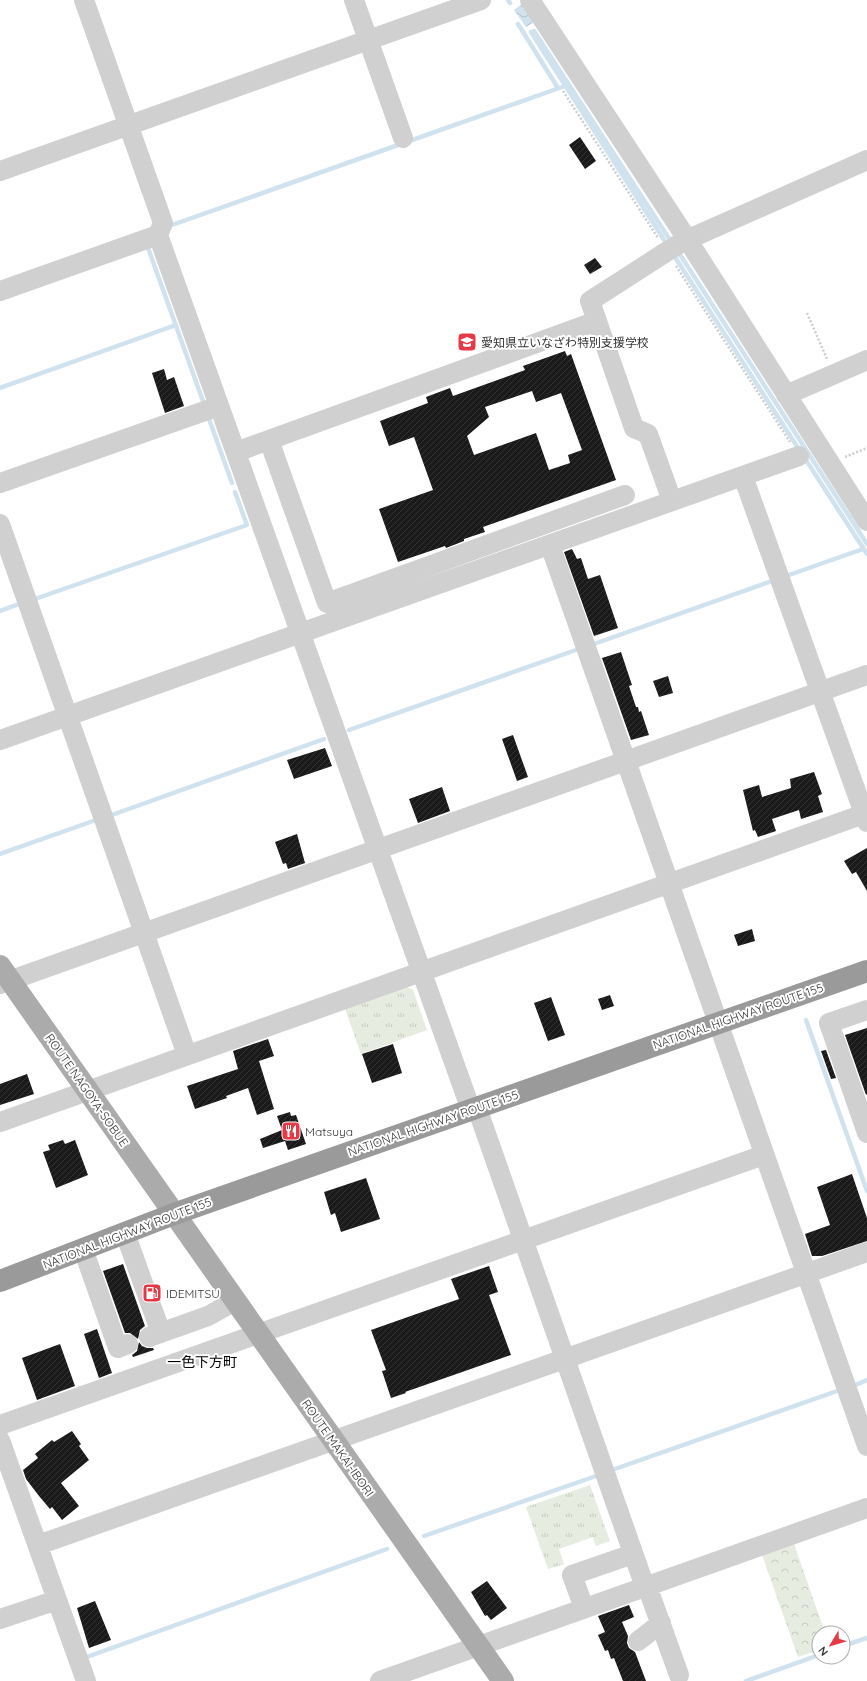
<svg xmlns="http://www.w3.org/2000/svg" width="867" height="1681" viewBox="0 0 867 1681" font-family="Quicksand,'Noto Sans JP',sans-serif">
  <defs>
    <pattern id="grass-tufts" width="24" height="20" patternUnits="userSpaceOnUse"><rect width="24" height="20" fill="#e6ecdf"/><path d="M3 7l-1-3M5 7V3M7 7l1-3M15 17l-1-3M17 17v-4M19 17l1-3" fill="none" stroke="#c6cbc0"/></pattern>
    <pattern id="forest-crowns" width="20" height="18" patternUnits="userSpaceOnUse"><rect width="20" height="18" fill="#e6ecdf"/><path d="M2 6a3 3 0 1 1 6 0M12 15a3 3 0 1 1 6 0" fill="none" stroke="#c6cbc0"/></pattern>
    <pattern id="water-waves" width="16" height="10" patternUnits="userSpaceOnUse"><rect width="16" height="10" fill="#cfe2ee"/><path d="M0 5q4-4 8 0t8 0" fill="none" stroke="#b2c2cd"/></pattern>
    <pattern id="building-hatch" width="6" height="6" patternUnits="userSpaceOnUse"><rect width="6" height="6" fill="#1a1a1a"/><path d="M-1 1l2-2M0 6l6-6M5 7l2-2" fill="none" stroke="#333"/></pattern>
  </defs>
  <rect width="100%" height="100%" fill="#fff"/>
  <path fill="url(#grass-tufts)" d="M403 985 413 990 427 1030 361 1054 344 1006Z
    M590 1485 610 1541 596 1546 593 1537 559 1549 564 1564 548 1569 526 1507Z"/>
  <path fill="url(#forest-crowns)" d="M793 1541 825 1633H819V1650L798 1657 761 1552Z"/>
  <path fill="url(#water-waves)" d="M522 4 534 22 526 27 514 10Z"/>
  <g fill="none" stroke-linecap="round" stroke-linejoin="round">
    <path stroke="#cfe2ee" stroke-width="4.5" d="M508 0 510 3
      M518 24 558 88
      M534 31 672 243
      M531 32 668 246
      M172 225 565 86
      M147 245 204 404
      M677 250 867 544
      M673 254 800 451
      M0 388 176 325
      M209 419 232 483
      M804 457 867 554
      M786 576 863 549
      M32 600 247 525 235 492
      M0 611 19 604
      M591 645 772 581
      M349 730 576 650
      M109 816 324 739
      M0 854 96 820
      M806 1020 867 1191
      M853 1386 867 1380
      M612 1470 840 1390
      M424 1536 599 1475
      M843 1646 867 1638
      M84 1658 387 1549
      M746 1681 819 1655"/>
  </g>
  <path fill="url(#building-hatch)" fill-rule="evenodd" d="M580 137 596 161 585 169 569 145Z
    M595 258 602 267 590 274 584 265Z
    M565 351 567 356 571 354 616 480 483 527 485 532 464 539V541L446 548 445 546 398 562 379 509 433 490 414 437 389 446 380 421 428 403 426 397 450 388 453 396 525 370 523 366ZM532 391 536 402 561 393 582 450 568 455 570 463 549 470 536 433 474 455 467 436 489 417 485 407Z
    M164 369 167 380 174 377 184 406 165 413 152 373Z
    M572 549 577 559 581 558 588 579 600 575 618 628 594 636 564 552Z
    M621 652 632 685 629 686 636 707H638L639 712 641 711 649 735 631 740 602 658Z
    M668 676 673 693 659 697 653 681Z
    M513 735 528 777 517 781 502 739Z
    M325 748 332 766 294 779 287 760Z
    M814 772 822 794 818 796 823 812 801 819 799 810 772 819 776 831 758 837 755 830 753 831 743 790 759 785 762 797 791 788 790 779Z
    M442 787 450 811 418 823 409 799Z
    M297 834 305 863 288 869 286 863 283 864 275 842Z
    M867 848V891L856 872 852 874 844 861Z
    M752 929 755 941 738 946 734 935Z
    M610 995 614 1006 602 1010 598 999Z
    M551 997 565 1035 548 1041 534 1003Z
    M867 1028V1094L866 1095 845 1035Z
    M268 1039 274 1056 259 1061 274 1109 257 1115 248 1088 226 1096 227 1098 195 1109 187 1086 238 1069 233 1051Z
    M393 1044 402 1073 372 1083 362 1054Z
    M826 1050 836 1078 831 1079 821 1051Z
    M27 1074 34 1094 0 1105V1084Z
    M290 1112 291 1116 296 1115 306 1144 288 1150 285 1141 263 1148 260 1139 282 1130 277 1116Z
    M63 1140 65 1144 75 1140 88 1175 56 1188 43 1152 50 1150 48 1145Z
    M852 1174 867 1218V1241L822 1256H812L805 1234 830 1225 817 1187Z
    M366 1178 380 1219 341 1232 335 1213 331 1215 324 1192Z
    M123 1264 145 1326 140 1330 138 1339 130 1333H125L103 1271Z
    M489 1266 498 1292 489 1295 511 1355 405 1392 406 1393 391 1398 382 1371 386 1370 371 1330 459 1299 451 1279Z
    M97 1329 112 1373 99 1378 84 1334Z
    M139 1342 142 1346 147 1348H153L154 1350 133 1357 132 1355 137 1351Z
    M60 1344 75 1386 37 1400 22 1358Z
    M72 1431 81 1444 79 1446 89 1460 61 1483 79 1506 62 1520 52 1507 50 1509 39 1496 26 1479 23 1470 38 1458 35 1454 52 1440 54 1442Z
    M487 1581 507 1608 491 1620 487 1615 485 1616 471 1592Z
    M95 1601 111 1640 89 1648 77 1608Z
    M629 1605 634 1617 622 1622 628 1636 627 1643 629 1648 635 1652 646 1681H623L614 1658 611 1659 608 1650 605 1651 598 1635 605 1632 598 1616Z"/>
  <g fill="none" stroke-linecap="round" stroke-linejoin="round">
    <path stroke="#cdcdcd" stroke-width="2.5" stroke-dasharray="2 2" stroke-linecap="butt" d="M563 91 658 238
      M676 266 790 442
      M807 313 827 359
      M845 457 867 448"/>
    <path stroke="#d0d0d0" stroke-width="20" d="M84 0 163 223 158 235 471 1110
      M354 0 403 138
      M530 0 687 239 867 521
      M0 171 481 0
      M682 242 867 160
      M663 254 590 301 634 428 648 434 672 501
      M0 291 158 235
      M786 395 867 360
      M269 440 327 603 625 495
      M236 452 597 321
      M743 476 867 822
      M0 483 219 406
      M0 524 187 1055
      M550 545 867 1446
      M0 740 799 456
      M0 984 867 675
      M867 1010 829 1023 867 1133
      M477 1108 645 1587
      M0 1122 867 813
      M125 1233 161 1333
      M83 1249 118 1348 128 1344
      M149 1337 208 1316 235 1301
      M0 1425 764 1155
      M0 1440 86 1681
      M38 1545 867 1252
      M647 1586 679 1675
      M584 1608 572 1575 633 1554
      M0 1619 57 1600
      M638 1641 661 1623
      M380 1681 867 1508"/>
    <path stroke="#ababab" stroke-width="22" d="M0 966 503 1681"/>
    <path stroke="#9a9a9a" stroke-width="22" d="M0 1281 174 1214 867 971"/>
    <path stroke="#d0d0d0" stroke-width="20" d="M663 254 682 242"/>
  </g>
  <defs>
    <g id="school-square" transform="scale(1)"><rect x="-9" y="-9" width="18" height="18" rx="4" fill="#e63946" stroke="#fff"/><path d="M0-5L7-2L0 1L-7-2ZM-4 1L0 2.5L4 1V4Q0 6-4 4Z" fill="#fff"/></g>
    <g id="restaurant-square" transform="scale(1)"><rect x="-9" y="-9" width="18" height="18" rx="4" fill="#e63946" stroke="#fff"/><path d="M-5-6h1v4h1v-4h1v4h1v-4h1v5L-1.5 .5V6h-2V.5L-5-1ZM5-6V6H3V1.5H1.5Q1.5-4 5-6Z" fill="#fff"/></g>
    <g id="fuel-square" transform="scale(1)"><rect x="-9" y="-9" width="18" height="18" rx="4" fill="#e63946" stroke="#fff"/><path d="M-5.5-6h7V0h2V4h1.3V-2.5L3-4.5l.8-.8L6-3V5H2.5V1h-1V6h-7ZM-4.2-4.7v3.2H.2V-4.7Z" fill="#fff"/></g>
  </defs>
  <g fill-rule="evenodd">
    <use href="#school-square" x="467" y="342"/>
    <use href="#restaurant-square" x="291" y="1131"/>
    <use href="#fuel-square" x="152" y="1293"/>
  </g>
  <g text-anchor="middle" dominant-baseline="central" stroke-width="4" stroke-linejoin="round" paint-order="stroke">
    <g font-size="12" fill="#333" stroke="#fff" text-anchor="start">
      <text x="481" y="342">愛知県立いなざわ特別支援学校</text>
      <text x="305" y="1131">Matsuya</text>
      <text x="166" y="1293">IDEMITSU</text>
    </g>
    <g font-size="12" fill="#333" stroke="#fff">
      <text transform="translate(738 1016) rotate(-19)">NATIONAL HIGHWAY ROUTE 155</text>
      <text transform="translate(87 1090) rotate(55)">ROUTE NAGOYA-SOBUE</text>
      <text transform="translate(433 1123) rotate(-19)">NATIONAL HIGHWAY ROUTE 155</text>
      <text transform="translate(127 1233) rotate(-21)">NATIONAL HIGHWAY ROUTE 155</text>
      <text transform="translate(338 1448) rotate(55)">ROUTE MAKAI-IBORI</text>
    </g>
    <g font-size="14" fill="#000" stroke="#fff">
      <text x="202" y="1362">一色下方町</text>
    </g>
  </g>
  <g transform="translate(831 1645) rotate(232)"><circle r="19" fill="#ffffff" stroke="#adadad"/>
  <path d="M0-3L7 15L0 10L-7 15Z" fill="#e63946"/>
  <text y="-6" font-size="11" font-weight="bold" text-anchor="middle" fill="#333333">N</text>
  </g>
</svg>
